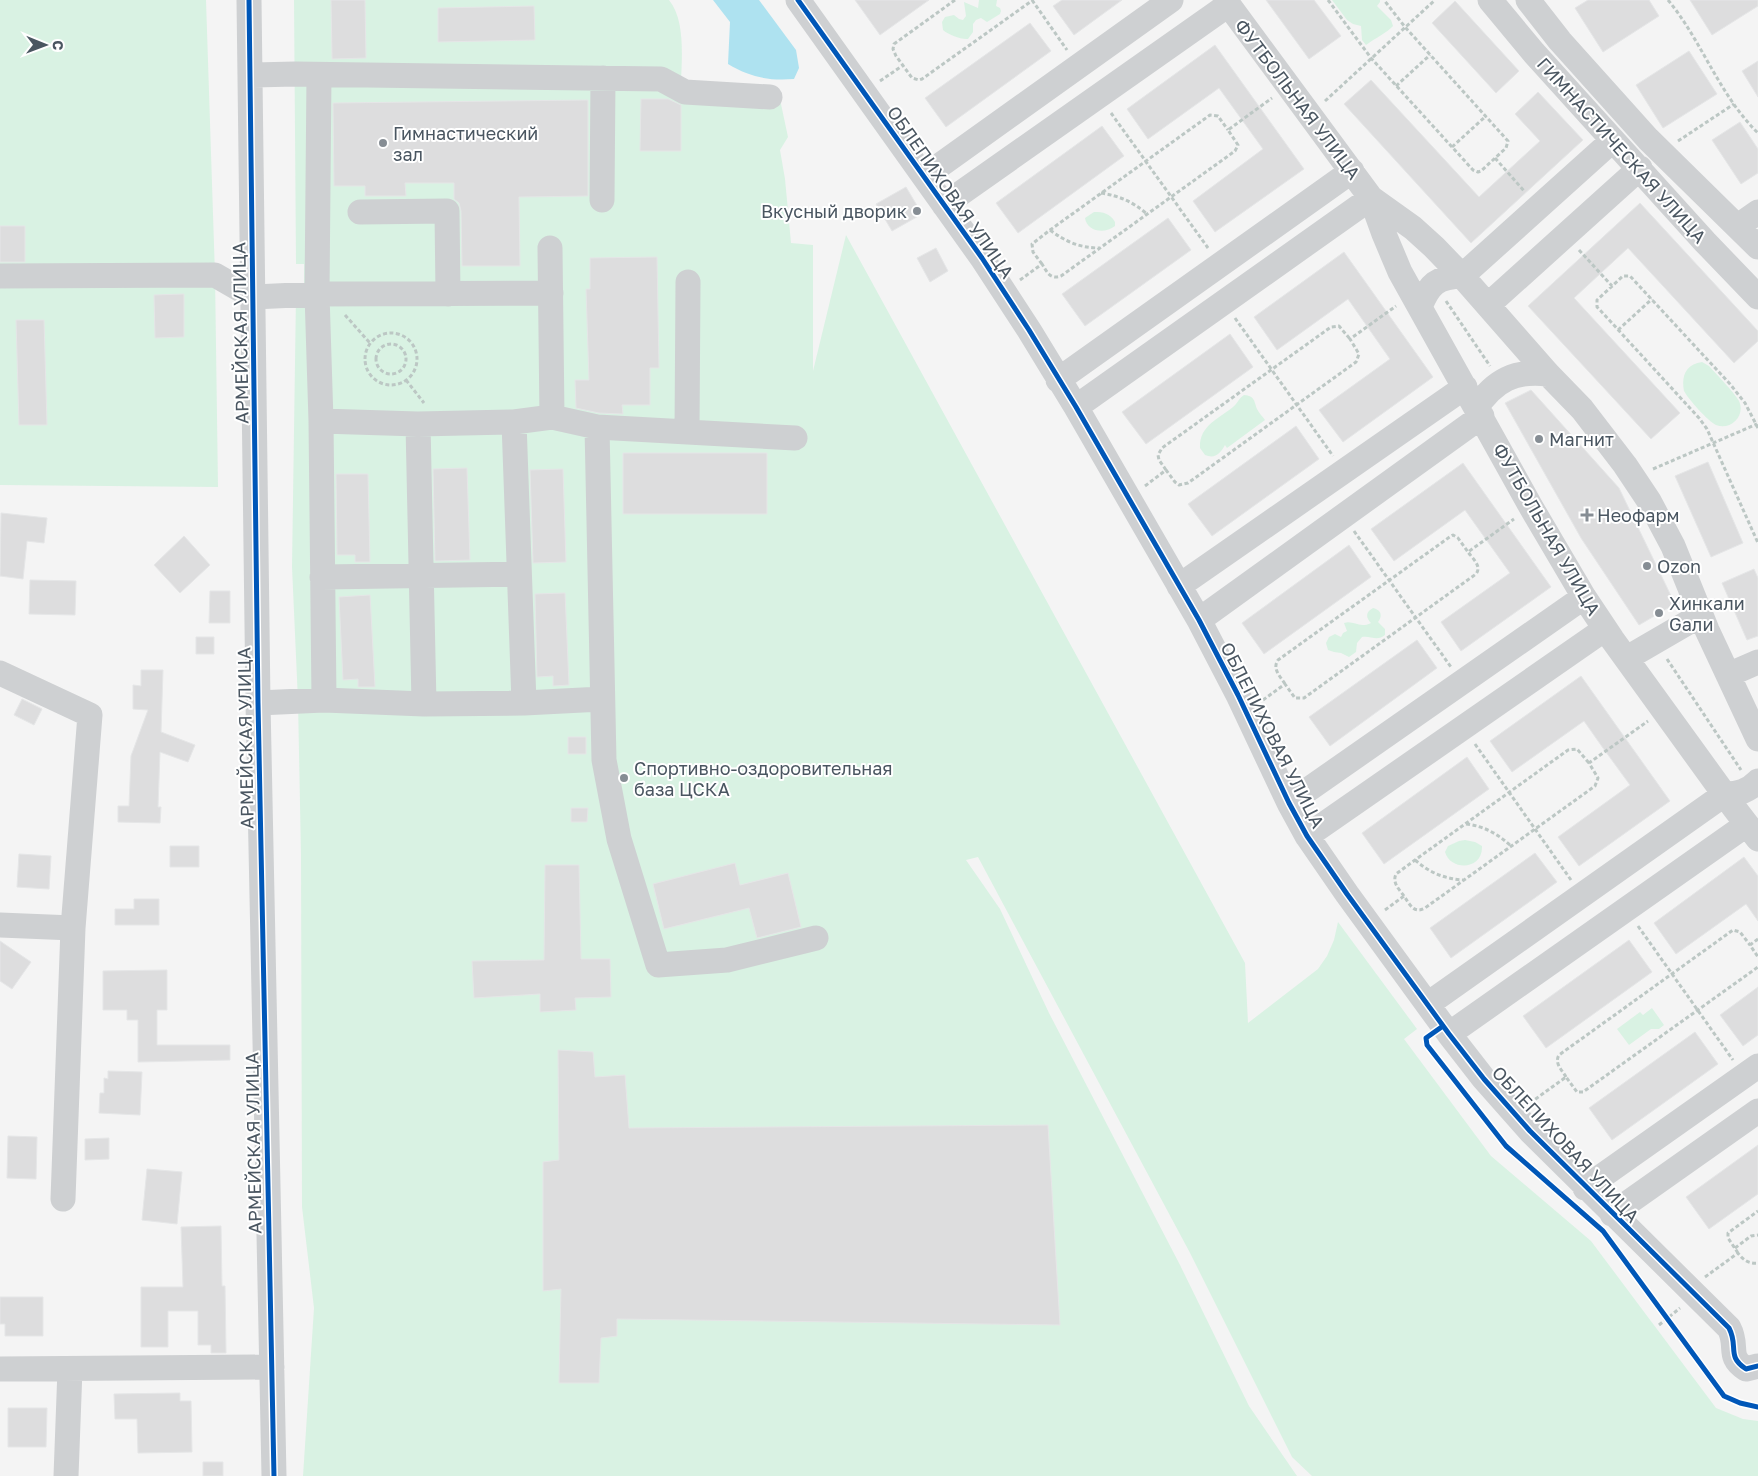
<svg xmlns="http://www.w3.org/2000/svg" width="1758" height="1476" viewBox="0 0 1758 1476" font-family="'Golos Text',sans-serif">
  <rect width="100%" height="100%" fill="#f4f4f4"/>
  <path fill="#d9f2e3" d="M0 0H206L215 275 218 487 0 485Z
    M294 0H669C685 19 682 57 681 81L778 90 788 137 780 150 785 179 791 243 813 245V371L846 235 1245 963 1248 1023 1318 969 1327 956 1334 940 1338 922 1417 1029 1404 1039 1491 1156 1591 1241 1716 1408 1743 1419 1758 1421V1476H1312L1292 1457 1189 1251 978 857 966 860 1000 909 1049 1013 1180 1265 1249 1406 1297 1476H303L314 1308 302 1207 301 855 298 701 292 567 296 295 304 286V264H296Z
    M979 0H997L996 6 1000 8 1001 11 1000 14 987 22 981 18 976 20 973 24V32L968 39C962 40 947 34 943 30L942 22 945 17 954 15 959 19 963 20 966 16 964 2 978 8Z
    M1332 0H1380V2L1377 6 1391 20 1393 26C1388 32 1374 39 1366 45L1362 40 1361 26 1353 24 1347 20Z
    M1094 212C1103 212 1110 213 1115 222V226C1105 234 1087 232 1085 218Z
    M1702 362 1709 366C1717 375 1734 392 1739 401 1746 416 1730 431 1716 425 1708 421 1689 400 1684 391 1681 376 1686 364 1702 362Z
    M1244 395C1255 396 1254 401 1257 409 1259 413 1263 417 1265 420L1227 448 1225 445C1220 454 1215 459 1205 455L1200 448C1199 426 1218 419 1233 407 1238 403 1238 399 1244 395Z
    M1373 608C1381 610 1383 615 1378 622L1385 629V635C1377 642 1370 635 1362 637L1357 643 1356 652 1349 657 1341 653 1334 652 1328 650 1326 643 1329 637 1335 634 1341 637 1343 633 1347 631 1344 623C1354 620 1359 629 1371 623 1366 618 1365 612 1373 608Z
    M1465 840 1475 842 1482 846C1483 871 1450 871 1445 852L1448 846 1459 841Z
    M1652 1008 1664 1025 1659 1029H1651L1629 1045 1617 1029 1640 1012 1643 1015Z"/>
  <path fill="#aee2f0" d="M713 0H759L796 50 799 68 794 79C768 81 750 77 728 64L730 22Z"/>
  <path fill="#ddddde" stroke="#e5e6e7" d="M331 0H365L366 58 332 59Z
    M855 0H929L880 35Z
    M1062 0H1122L1074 35 1053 6Z
    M1266 0H1314L1341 36 1309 59Z
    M1588 0H1649L1659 16 1603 52 1575 8Z
    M1690 0H1758V6L1712 35Z
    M1455 1 1519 71 1496 93 1432 23Z
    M534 6 535 40 438 42V8Z
    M1030 23 1051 51 946 127 925 98Z
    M1215 45 1304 169 1215 232 1193 201 1263 149 1219 88 1148 139 1127 109Z
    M1689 51 1717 94 1663 128 1636 85Z
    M1758 61V97L1742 71Z
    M1371 80 1479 197 1540 141 1515 114 1538 92 1583 140 1471 243 1344 104Z
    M641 99H668L681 105V151H640Z
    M588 100V196L519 197 520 266H462L461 211 459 203 454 199V183H405L406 196H365V186H334L333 103Z
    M1740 122 1758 149V173L1741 184 1712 140Z
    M1102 126 1124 156 1018 233 996 203Z
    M906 187 922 214 892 231 876 204Z
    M1640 203 1758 331V341L1734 363 1628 248 1574 298 1680 413 1651 439 1528 306Z
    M1168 218 1191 250 1085 326 1062 294Z
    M0 226H25V262H0Z
    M936 248 948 271 930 282 917 258Z
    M1344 252 1433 377 1343 442 1319 410 1390 359 1348 299 1277 350 1254 317Z
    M657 257 659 368H650V405H622L623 414 599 413 576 408 575 380H589L586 289H590V258Z
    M184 294V337L155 338 154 295Z
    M16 320H44L47 425H19Z
    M1230 334 1253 367 1146 444 1122 412Z
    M1531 390 1619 488 1675 604 1639 625 1581 538 1505 403Z
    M1296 426 1319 459 1212 536 1188 504Z
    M623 453H767V514H623Z
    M1708 462 1743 543 1711 557 1675 476Z
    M1463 463 1551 587 1461 651 1441 622 1510 573 1465 510 1394 561 1371 529Z
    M467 468 470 560 435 561 433 469Z
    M563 469 566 562 533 563 530 470Z
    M336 474H368L370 562H355V555H337Z
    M1 513 47 518 44 543 27 541 23 579 0 576Z
    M184 536 210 565 180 593 154 565Z
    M1349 545 1371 577 1264 654 1242 623Z
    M1754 569 1758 578V636L1747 640 1722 583Z
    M30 580 76 581 75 615 29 614Z
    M210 591H230V623H209Z
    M565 593 569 685 553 686V676L537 677 535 594Z
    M370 595 375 687H358V679L343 680 339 597Z
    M196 637H214V654H196Z
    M1417 640 1437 668 1330 746 1309 717Z
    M141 670H163L161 732 195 745 188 762 160 752 158 807H161L160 823 118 822V806H129L131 756 148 710 133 709V685L141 686Z
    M1581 676 1670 801 1579 866 1558 837 1630 785 1603 748 1584 721 1512 772 1490 741Z
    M22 699 42 709 34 725 14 715Z
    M568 737H586V754H568Z
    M1467 757 1489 789 1384 864 1362 833Z
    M571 808H588L587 822H571Z
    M170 846H199V867H170Z
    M1535 853 1557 882 1451 958 1430 928Z
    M19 854 51 856 49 889 17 887Z
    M1744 857 1758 876V921L1746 904 1676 954 1654 923Z
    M735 863 740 885 788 873 801 927 757 938 749 908 664 929 653 884Z
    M545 865H579L581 959H610L611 997 575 998 576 1010 540 1012V994L474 998 472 961 544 960Z
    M134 899H159V925H115V909H134Z
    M1629 940 1652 972 1546 1048 1523 1016Z
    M0 941 31 962 12 989 0 981Z
    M167 970V1010H157V1045H230V1060L138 1062V1020H127V1010H103V971Z
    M1758 987V1035L1743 1046 1720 1015Z
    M1695 1032 1718 1064 1612 1140 1589 1108Z
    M558 1050 593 1052 595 1077 625 1075 629 1128 1048 1125 1060 1325 617 1319V1336L601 1338 599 1383H559L561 1289 543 1291V1162L559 1160Z
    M108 1071 142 1072 140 1115 99 1113 100 1093H104V1078L108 1079Z
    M8 1136 37 1137 36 1179 7 1178Z
    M109 1138V1159L85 1160V1139Z
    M1758 1145V1194L1709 1229 1686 1197Z
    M147 1169 182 1172 177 1224 142 1220Z
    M221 1226 222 1286H225L226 1353H211V1345H198V1311H168V1347H141V1287H183L181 1227Z
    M0 1297H43V1336H5V1324H0Z
    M180 1393V1401H191L192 1452 138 1453 137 1419H115L114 1394Z
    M8 1408H47L46 1447H8Z
    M203 1462H223V1476H203Z"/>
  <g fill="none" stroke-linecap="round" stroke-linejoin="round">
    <path stroke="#bcc7c4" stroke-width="3" stroke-dasharray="4 2.5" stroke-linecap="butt" d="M955 0 894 44 893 49 896 56 912 78 919 80 922 79 1033 0
      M1032 0 1067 50
      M1328 0 1371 58 1473 170 1478 172 1481 171 1506 148 1508 141 1405 27 1384 0
      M1668 0C1702 41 1719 95 1758 133
      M880 81 902 66
      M1396 86 1430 55
      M1325 101 1435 0
      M1111 113 1208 248
      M1678 141 1734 104
      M1452 147 1486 116
      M1495 158 1525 192
      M1101 193C1120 196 1133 202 1147 214
      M1050 230C1066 242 1080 248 1100 248
      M1579 250 1612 286
      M1042 264 1033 252 1032 244 1050 230 1210 115 1218 116 1228 130
      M1020 280 1042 264C1047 272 1050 280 1061 276L1235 151 1238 145 1228 130 1272 98
      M1446 301 1490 366
      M345 315 370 343
      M1235 318 1333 456
      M1618 330 1652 299
      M365 359a26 26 0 1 1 52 0a26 26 0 1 1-52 0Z
      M376 359a15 15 0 1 1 30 0a15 15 0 1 1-30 0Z
      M406 380 424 403
      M1758 428 1745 403 1730 384 1630 276H1623L1597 300V307L1600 310 1699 418 1707 429 1758 543
      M1653 469 1757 424
      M1166 470 1159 460 1158 455 1162 448 1331 327 1339 326 1350 339
      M1145 486 1166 470 1175 482 1179 485 1188 483 1356 362 1359 354 1350 339 1396 306
      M1354 531 1451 667
      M1667 659 1741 770
      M1285 684C1280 676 1272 669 1278 660L1451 536 1453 535 1458 538 1468 552
      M1263 700 1285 684 1295 698H1304L1476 574C1482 566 1473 559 1468 552L1514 519
      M1475 744 1571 880
      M1466 824C1484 826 1498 834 1511 846
      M1415 860C1430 873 1445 879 1464 880
      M1404 896C1399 889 1392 883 1396 874L1415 860 1568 750 1577 749 1589 763
      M1385 910 1404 896C1410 905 1414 914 1425 908L1595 786 1598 778 1589 763 1648 721
      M1638 926 1733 1060
      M1758 939 1750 945 1758 957
      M1566 1077C1562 1070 1554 1063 1559 1055L1733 930 1740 932 1750 945
      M1530 1103 1566 1077 1577 1092H1583L1758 967
      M1735 1248 1751 1236 1758 1235
      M1738 1253 1728 1238V1233L1758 1211
      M1705 1277 1738 1253C1743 1260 1749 1264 1758 1263
      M1659 1325 1680 1308"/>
    <path stroke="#ced0d2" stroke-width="25" d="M249 0 258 703 274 1476
      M798 0 982 258 1029 330 1076 407 1199 620 1238 695 1289 803 1307 836 1347 894 1449 1034 1484 1079 1530 1131 1729 1328C1739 1347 1726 1356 1746 1369L1758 1366
      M1225 0 1371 198 1384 234 1400 272 1531 507 1584 597 1612 639 1735 809 1758 839
      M1490 0 1534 53 1705 242 1758 297
      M1528 0 1560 41 1648 139 1758 247
      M250 75 295 74 661 79 685 92 770 97
      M319 75 317 294 321 421 324 700
      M925 176 1171 0
      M1371 198 1413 228 1434 247 1462 276 1548 374 1582 409 1625 465 1649 501 1673 546 1707 630 1758 739
      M602 200 603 78
      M944 205 1228 5
      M360 212 447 211 448 294
      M1738 226 1758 212
      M550 248 552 417
      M0 276 215 275 253 297 317 294 551 293
      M1488 305 1640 168
      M1420 307C1429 284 1437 277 1462 276L1613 140
      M1058 380 1352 171
      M1076 407 1371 198
      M1476 408C1495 380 1515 370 1548 374
      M321 421 418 424 514 422 552 417 597 427 795 438
      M514 422 524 703
      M418 424 424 704
      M597 427 604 760 619 839 658 965 727 960 816 938
      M687 432 688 282
      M322 577 519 574
      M1179 586 1465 387
      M1199 620 1482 416
      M1627 658 1701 615
      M0 673 90 715 73 928 0 925
      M1728 675 1758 662
      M258 703 324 700 424 704 524 703 602 699
      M1289 803 1584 597
      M1307 836 1605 629
      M1428 1004 1725 794C1739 794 1748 791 1758 781
      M1449 1034 1746 825
      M1585 1188 1758 1066
      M63 1199 73 928
      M1612 1214 1758 1111
      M0 1369 272 1367
      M66 1476 70 1369"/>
    <g stroke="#fff" stroke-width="8">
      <path id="cycleway" d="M249 0 258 703 274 1476
        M798 0 982 258 1029 330 1076 407 1199 620 1238 695 1289 803 1307 836 1347 894 1449 1034 1484 1079 1530 1131 1729 1328C1739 1347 1726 1356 1746 1369L1758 1366
        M1443 1026 1426 1038 1427 1045 1506 1146 1603 1231 1724 1396 1740 1403 1758 1407"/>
    </g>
    <use href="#cycleway" stroke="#0057b8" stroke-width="5"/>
  </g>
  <g fill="#868d94" stroke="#fff" stroke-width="2">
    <circle cx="383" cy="143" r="5"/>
    <circle cx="917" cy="211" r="5"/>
    <circle cx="1539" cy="439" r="5"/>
    <path d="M1584.5 507.5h5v5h5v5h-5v5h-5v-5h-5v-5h5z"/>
    <circle cx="1647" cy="566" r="5"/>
    <circle cx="1659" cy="613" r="5"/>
    <circle cx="624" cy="778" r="5"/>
  </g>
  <g text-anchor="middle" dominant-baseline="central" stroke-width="4" stroke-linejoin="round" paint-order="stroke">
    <g font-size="18" fill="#4a5661" stroke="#fff">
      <text transform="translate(1298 99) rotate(53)">ФУТБОЛЬНАЯ УЛИЦА</text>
      <text transform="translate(1622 150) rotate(48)">ГИМНАСТИЧЕСКАЯ УЛИЦА</text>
      <text transform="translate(951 192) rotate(55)">ОБЛЕПИХОВАЯ УЛИЦА</text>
      <text transform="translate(240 333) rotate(-91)">АРМЕЙСКАЯ УЛИЦА</text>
      <text transform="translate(1547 529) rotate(60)">ФУТБОЛЬНАЯ УЛИЦА</text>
      <text transform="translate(1273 735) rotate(63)">ОБЛЕПИХОВАЯ УЛИЦА</text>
      <text transform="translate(245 738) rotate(-91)">АРМЕЙСКАЯ УЛИЦА</text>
      <text transform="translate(253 1143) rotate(-91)">АРМЕЙСКАЯ УЛИЦА</text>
      <text transform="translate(1566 1144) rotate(47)">ОБЛЕПИХОВАЯ УЛИЦА</text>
    </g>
    <g font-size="18" fill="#4a5661" stroke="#fff" text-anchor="start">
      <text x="393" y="133">Гимнастический<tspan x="393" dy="21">зал</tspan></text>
      <text x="907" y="211" text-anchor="end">Вкусный дворик</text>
      <text x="1549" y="439">Магнит</text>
      <text x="1597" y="515">Неофарм</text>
      <text x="1657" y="566">Ozon</text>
      <text x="1669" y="603">Хинкали<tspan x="1669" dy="21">Gали</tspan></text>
      <text x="634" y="768">Спортивно-оздоровительная<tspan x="634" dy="21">база ЦСКА</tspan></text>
    </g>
  </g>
  <g transform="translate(45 45) rotate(91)" stroke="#ffffff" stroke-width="4" paint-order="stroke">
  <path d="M0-4L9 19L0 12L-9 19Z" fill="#4a5661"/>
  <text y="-8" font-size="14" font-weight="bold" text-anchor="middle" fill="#4a5661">С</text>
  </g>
</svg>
